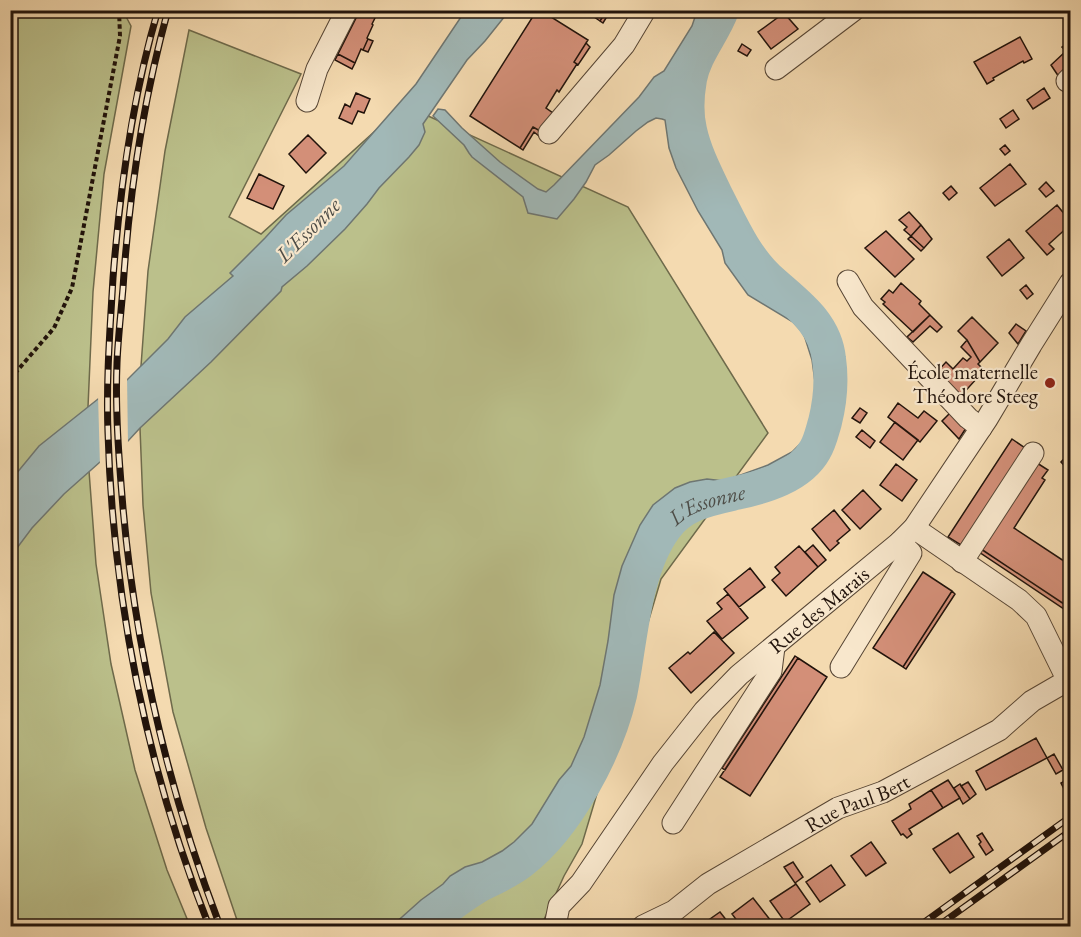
<svg xmlns="http://www.w3.org/2000/svg" width="1081" height="937" viewBox="0 0 1081 937" font-family="'EB Garamond',serif">
  <rect width="100%" height="100%" fill="#f4dab0"/>
  <filter id="stains"><feTurbulence type="fractalNoise" baseFrequency=".00333" numOctaves="4"/><feColorMatrix values="0 0 0 0 .2 0 0 0 0 .09 0 0 0 0 .02 0 0 0 .5 -.17"/></filter>
  <radialGradient id="worn" r=".72"><stop offset=".6" stop-color="#630" stop-opacity="0"/><stop offset="1" stop-color="#630" stop-opacity=".3"/></radialGradient>
  <path fill="#bbc08b" stroke="#6e6a4b" stroke-width="1.5" d="M10 11H123L131 26 104 174 93 292 88 407 89 471 96 564 111 664 135 770 167 870 190 926H11Z
    M189 30 301 74 229 217 261 234 404 105 628 207 768 433 661 579 582 844 564 876 541 926H239L206 828 173 712 151 593 143 505 140 428 141 366 148 271 165 151Z"/>
  <path fill="#a1b8b7" stroke="#6e7672" stroke-width="1.5" d="M465 11H509L485 41 467 60 423 124 425 132 419 145 409 157 379 188 367 204 345 229 307 266 282 287 281 291 211 362 140 428 128 441 100 462 64 494 32 528 11 556V480L39 446 98 399 127 380 168 339 185 317 233 276 230 273 265 238 286 215 344 166 416 84Z
    M697 11H722C713 35 694 54 690 81 681 129 701 163 722 205 732 226 742 249 758 267 798 314 833 314 830 388 827 458 797 482 731 494 708 499 683 505 668 524 644 553 639 594 631 630 627 656 624 681 617 707 603 759 565 829 521 862 508 872 493 878 480 886 468 893 456 901 445 909 438 915 430 925 422 926 412 928 401 927 392 926L421 900 443 884 450 876 465 867 482 862 502 851 514 842 532 824 559 780 571 766 584 737 600 685 608 641 614 595 622 566 640 525 653 505 675 488 690 482 707 479 724 481 768 465 792 452 803 441 809 428 814 411 815 382 812 360 805 338 802 332 793 322 748 295 725 263 722 250 698 211 676 168 669 148 665 120 662 119 656 118 648 122 636 131 609 155 595 165 586 182 574 199 557 219 528 213 523 197 472 157 469 153 464 145 433 116 438 109 445 110 462 128 500 162 538 189 546 192 554 185 639 97 654 77 664 71 692 26Z"/>
  <path fill="#f4dab0" d="M127 376 128 445 100 466 98 395Z"/>
  <g fill="none" stroke-linecap="round" stroke-linejoin="round">
    <path stroke="#a1b8b7" stroke-width="34" id="s1" d="M424 926C442 911 460 897 480 885 494 878 508 872 521 862 567 827 607 751 620 695 631 642 633 572 665 528 682 504 709 499 736 493 764 487 800 477 815 450 820 442 822 432 825 422 830 402 832 380 829 359 825 321 794 302 768 278 744 255 731 224 716 195 706 174 695 153 690 130 686 113 687 96 690 79 695 53 713 34 722 10"/>
  </g>
  <path fill="#d38f78" stroke="#21130b" stroke-width="1.5" d="M357 10H366L376 16 372 24 373 25 367 38 368 39 363 50 361 49 355 63 338 54 357 16 355 15Z
    M537 10H540L588 40 574 62 577 64 559 92 557 90 546 108 553 113 542 132 533 127 520 148 470 116Z
    M584 10H607L600 21Z
    M607 10H611L603 23 600 21Z
    M797 10H811L803 17Z
    M824 10H840L831 20Z
    M784 13 798 29 771 49 758 32Z
    M1020 37 1032 59 1024 63 1023 61 993 78 994 80 987 84 974 62Z
    M368 39 373 41 368 52 363 50Z
    M1069 42 1070 43V71L1061 80 1051 65 1066 51 1062 47Z
    M586 43 590 47 578 65 574 62Z
    M742 44 751 50 747 56 738 51Z
    M338 54 355 63 352 69 335 60Z
    M1044 88 1050 98 1033 109 1027 100Z
    M356 93 370 99 364 113 358 111 352 124 339 118 345 104 350 107Z
    M1013 110 1019 119 1006 128 1000 119Z
    M533 127 542 132 539 136 534 132 523 150 520 148Z
    M308 135 326 153 306 173 289 154Z
    M1005 145 1010 151 1005 155 1000 149Z
    M1010 164 1026 184 995 206 980 188Z
    M259 174 284 186 273 209 247 198Z
    M1046 182 1054 191 1046 197 1039 189Z
    M951 186 957 193 949 200 943 193Z
    M1057 205 1070 221V225L1049 244 1054 249 1047 255 1026 231Z
    M909 212 921 225 911 236 904 230 907 227 899 220Z
    M921 225 932 239 924 248 911 236Z
    M886 231 914 259 895 277 865 248Z
    M911 236 924 248 921 251 908 239Z
    M1009 239 1024 258 1002 276 987 257Z
    M901 283 921 301 919 304 930 315 913 332 883 304 885 302 881 299 889 290 893 293Z
    M1026 285 1033 294 1027 299 1020 290Z
    M930 315 942 327 937 332 930 326 913 342 907 337Z
    M972 317 998 343 980 362 967 340 958 331Z
    M1016 324 1026 331 1018 344 1009 333Z
    M967 340 980 362 978 364 983 369 978 374 979 376 960 397 936 373 946 362 953 369 963 358 967 361 971 357 961 347Z
    M898 403 918 418 924 411 937 421 920 442 888 417Z
    M860 408 867 413 860 423 852 418Z
    M953 410 968 425 959 439 942 421Z
    M895 422 918 440 903 460 880 442Z
    M862 430 875 441 870 448 856 437Z
    M1012 439 1025 448 961 545 948 537Z
    M1070 452V472L1061 462Z
    M1037 463 1048 470 1042 478 1045 480 1014 528 1070 565V608L981 549Z
    M896 464 917 480 902 501 880 485Z
    M863 490 881 509 860 529 842 510Z
    M834 510 850 530 837 541 839 543 830 551 812 529Z
    M813 545 826 560 818 567 805 552Z
    M799 546 818 567 786 596 772 580 780 573 775 567Z
    M981 549 1070 608V613L979 552Z
    M750 568 765 587 739 607 724 589Z
    M923 572 952 591 903 667 873 648Z
    M952 591 955 594 906 669 903 667Z
    M728 594 748 618 722 639 707 621 722 609 717 603Z
    M714 632 734 653 691 693 669 668 688 652 690 654Z
    M795 656 798 658 725 770 722 768Z
    M798 658 827 677 750 796 720 777Z
    M1036 738 1047 758 986 790 976 771Z
    M1054 754 1063 770 1056 774 1047 758Z
    M948 780 960 798 943 808 931 790Z
    M1070 780V793L1067 795 1061 783 1063 782 1065 784Z
    M968 782 976 794 970 799 961 786Z
    M960 784 970 799 963 804 954 788Z
    M931 790 943 808 909 829 912 834 907 838 903 834 901 835 892 821 911 809 909 804Z
    M958 833 974 857 950 873 933 849Z
    M982 833 993 850 986 855 979 844 981 842 977 836Z
    M871 842 886 863 866 876 851 856Z
    M793 862 803 877 795 883 784 867Z
    M831 865 845 885 820 902 806 882Z
    M796 884 810 904 785 922 770 901Z
    M753 898 775 926H741L732 914Z
    M720 912 731 926H700Z"/>
  <g fill="none" stroke-linecap="round" stroke-linejoin="round">
    <g stroke="#564534" stroke-width="23">
      <g id="minor">
        <path d="M776 69 854 10"/>
        <path d="M1067 81 1070 78"/>
        <path d="M307 101 317 69 347 10"/>
        <path d="M549 133 624 45 645 10"/>
        <path d="M848 281 863 307 968 418 981 428"/>
        <path d="M914 528 1019 600 1036 616 1068 681"/>
        <path d="M962 562 1033 453"/>
        <path d="M841 667 911 553 900 542"/>
        <path d="M673 823 771 671 774 647"/>
        <path id="s2" d="M555 926 559 906 581 883 663 763 704 711 739 675 900 542 914 528 987 419 1031 345 1070 283"/>
        <path id="s3" d="M643 926 674 911 708 884 838 808 883 792 999 730 1032 701 1070 679"/>
      </g>
    </g>
    <path stroke="#21130b" stroke-width="4" stroke-dasharray="4.5 3" stroke-linecap="butt" d="M10 379 54 328 72 288 120 36 119 10"/>
    <use href="#minor" stroke="#f8e7cc" stroke-width="21"/>
    <g stroke="#21130b" stroke-width="7">
      <path id="rail" d="M158 10C132 98 120 188 113 278 110 330 106 381 108 433 113 601 147 770 209 926
        M168 10C143 101 129 195 123 288 121 313 118 338 117 363 115 410 119 460 123 508 136 653 168 790 220 926
        M919 926 1070 817
        M938 926 1070 831"/>
    </g>
    <use href="#rail" stroke="#f8e7cc" stroke-width="4.5" stroke-dasharray="14" stroke-linecap="butt"/>
  </g>
  <circle fill="#8f2418" stroke="#f8e7cc" stroke-width="2" cx="1050" cy="383" r="6"/>
  <g text-anchor="middle" dominant-baseline="central" stroke-width="4.5" stroke-linejoin="round" paint-order="stroke">
    <g font-size="21" fill="#21130b" stroke="#f8e7cc" text-anchor="end">
      <text x="1038" y="371">École maternelle<tspan x="1038" dy="24">Théodore Steeg</tspan></text>
    </g>
    <g font-size="21" fill="#21130b" stroke="#f8e7cc">
      <text stroke="none"><textPath href="#s2" startOffset="417">Rue des Marais</textPath></text>
      <text stroke="none"><textPath href="#s3" startOffset="248">Rue Paul Bert</textPath></text>
    </g>
    <g font-size="22" font-style="italic" fill="#4e4d47" stroke="#f8e7cc">
      <text transform="translate(308 230) rotate(-45)">L'Essonne</text>
      <text stroke="none"><textPath href="#s1" startOffset="538">L'Essonne</textPath></text>
    </g>
  </g>
  <rect width="1081" height="937" fill="none" stroke="#f4dab0" stroke-width="36"/>
  <rect x="12" y="12" width="1057" height="913" fill="none" stroke="#21130b" stroke-width="3"/>
  <rect x="18" y="18" width="1045" height="901" fill="none" stroke="#21130b" stroke-width="1.5"/>
  <rect width="100%" height="100%" filter="url(#stains)"/>
  <rect width="100%" height="100%" fill="url(#worn)"/>
</svg>
